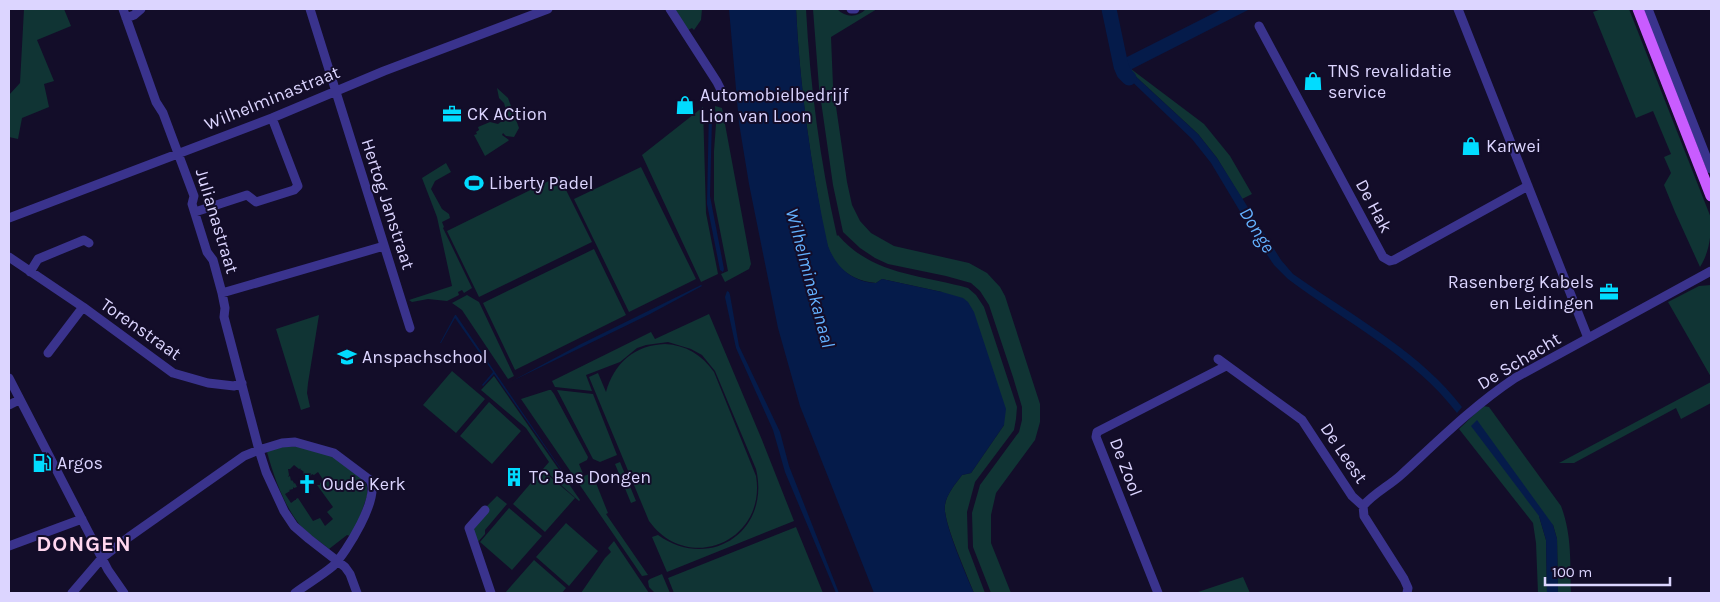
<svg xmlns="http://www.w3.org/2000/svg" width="1720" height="602" viewBox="0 0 1720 602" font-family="Karla,sans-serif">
  <rect width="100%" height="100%" fill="#130d29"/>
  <path fill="#103434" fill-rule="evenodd" d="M24 9H64L71 26 37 40 54 81 44 84 49 107 22 118 18 139 9 137V95L20 83Z
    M675 9H702L701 20 694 30 692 28 688 30Z
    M796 9H806C810 85 820 161 837 236L838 235C872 275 922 275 968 288L976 295 984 307 1017 407 1016 419 1014 430 975 482 967 512 968 548 985 593H974C968 577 942 520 945 505 946 495 956 483 962 475L971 473 1004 425 942 292 882 279 876 283C862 282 845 275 836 263 824 246 822 219 818 198 807 136 799 72 796 9Z
    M813 9H837C846 18 857 18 866 9H877L831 37 833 86 847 182 852 205 860 221 871 233 894 246 969 263 987 273 1000 287 1005 296 1040 404V422L1035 440 996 493 991 515V543L1011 593H991L973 547 972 513 980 485 1019 432 1022 420V407L1013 377 989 305 980 291 971 283 946 276 888 264 875 258 860 248 843 232 833 185 819 87Z
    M1602 9H1629L1711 218C1711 235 1710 251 1700 267L1675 212 1664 185 1671 173 1664 157 1671 154 1653 111 1636 118 1593 12Z
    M1131 69 1204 124 1230 156 1252 194 1242 199 1217 158 1198 134 1132 73Z
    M497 88 508 98 519 128 514 137 506 136 503 133 502 135 509 140 508 141 485 156 474 135 477 134 476 132 479 130 478 127 490 122 498 124 503 120 506 110 504 103 499 98Z
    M715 106 722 108 751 264 749 269 725 282 721 274 728 271 714 200V151L716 124Z
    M703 107 706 213 718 274 701 282 642 155Z
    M446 163 451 172 435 181 431 189 442 209 449 214 450 218 442 222 444 227 443 228 472 288 464 293 462 290 458 292 459 295 447 301 428 299 412 302 409 300 452 286 437 217 422 178Z
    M641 167 696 279 629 312 574 199Z
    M559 176 592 242 479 297 447 231Z
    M594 249 626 315 515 370 483 303Z
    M1711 285V377L1668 302 1699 286Z
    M467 295 479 302 514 376 508 379 462 310 452 303Z
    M709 314 762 440 794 521 667 572 652 537 658 535C710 572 771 531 756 469L715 371 702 355 691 349 668 342 646 345 637 348 620 362 586 375 592 391 555 387 552 381 651 332 655 339Z
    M319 315 308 383 307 393 310 407 301 410 276 329Z
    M665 344C686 345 702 355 714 372L756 476C767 541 688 575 649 521L589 377 598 373 606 392C614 363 635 345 665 344Z
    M452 371 485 399 456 433 423 405Z
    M494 376 580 500 579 501 543 469 549 462 526 428 481 390Z
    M1711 382V403L1681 419 1676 408 1574 463H1559Z
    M549 390H551L554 394 588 457 587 460 579 464 584 476 592 473 608 513 606 514 648 575 642 576 521 399Z
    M557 390 593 394 617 455 600 462 593 459Z
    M489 402 521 431 492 464 460 436Z
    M1483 406 1489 407 1561 506C1572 535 1570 562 1571 593H1558L1557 539 1553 525 1539 516 1546 540 1547 593H1538L1536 543 1533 523 1459 429Z
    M300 446 325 451 364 479 367 487V496L353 537 347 535 329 549C320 541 306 533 299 524 283 503 274 477 267 452L278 447ZM294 465 299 469 301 468 300 469 304 472 303 473 304 476 308 474 310 477 312 474 314 475 318 472 324 481 320 483V485H317L333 507 327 512 333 519 325 526 320 518 313 521 298 498 296 499V500H295L291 503 285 494 290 491 289 490 293 489V487L294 488 297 487 295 483 293 484 294 483 292 480 291 481 290 476 288 477 289 475 288 469H290Z
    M620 462 636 501 631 503 615 464Z
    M542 470 575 498 545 532 513 504Z
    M497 496 507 504 485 530V534L477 543 472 528 486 507Z
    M509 508 542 536 512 570 480 542Z
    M566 523 598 551 569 586 536 557Z
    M796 527 823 593H674L668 578Z
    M614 541 649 593H581L605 558 611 552 608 548Z
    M534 560 566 588 562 593H505Z
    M662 574 670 593H655L649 587 648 581 650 579Z
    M1243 577 1250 593H1195Z"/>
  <path fill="#051b4a" d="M729 9H796C800 88 811 168 828 246 836 267 852 282 876 283L882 279 942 292 963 298 968 302 974 312 1006 409 1004 425 971 473 962 475C956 483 946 495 945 505 942 520 967 577 974 593H874L800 406 778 328 749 184 739 123Z
    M1222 9H1250L1132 69V73L1198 134 1217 158 1281 260 1293 274 1309 285C1363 322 1422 355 1462 407L1457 413C1413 355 1345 322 1288 279L1274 265 1259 243 1211 163 1192 139 1122 72 1117 63 1121 60Z
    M709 108 711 110 712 118 710 196 724 269 723 272 720 270 707 204Z
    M701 285 702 286 650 314 512 381 579 345Z
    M727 291 729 292 730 295 739 346 780 432 789 466 839 593H836L785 472 773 430 736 348 725 297Z
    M455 315H456L580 497 494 374 483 386 482 385 493 372 455 318 441 343H440Z
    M1477 420 1553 525 1557 539 1558 593H1547L1546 540 1539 516 1471 426Z"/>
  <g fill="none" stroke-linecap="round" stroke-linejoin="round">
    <path stroke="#051b4a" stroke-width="15" d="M1109 9 1121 66 1124 73 1129 78"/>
    <path stroke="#3a338d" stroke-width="9" d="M123 9 156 102 163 113 194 196 192 204 207 252 213 260 222 293 225 308 224 317 259 450 266 472 284 511 294 526 309 539 345 567 350 574 357 593
      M310 9 410 328
      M670 9 717 82 722 92
      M851 9H855
      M1458 9 1588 338
      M1648 9 1711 169
      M126 18 134 15 141 9
      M1259 26 1383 257 1390 261 1394 260 1528 186
      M195 212 247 195 256 202 294 190 298 186 272 118
      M9 218 272 118 384 71 548 9
      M9 257 83 307 173 373 208 383 234 386 242 383
      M30 272 38 259 84 240 89 243
      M222 293 384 246
      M48 353 83 307
      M1218 359 1302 420 1352 496 1363 506 1364 516 1404 579 1408 588 1407 593
      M9 378 108 570 124 593
      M9 405 19 400
      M1363 506C1374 493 1389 486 1401 475 1438 441 1473 406 1515 378L1711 271
      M485 510 469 528 491 593
      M9 546 82 519
      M72 593 102 558 129 537 244 456 259 450 282 443 295 442 334 453 370 480C381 497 346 553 333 566 321 576 307 584 295 593
      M1158 593 1096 437 1097 432 1226 366"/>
    <path stroke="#c95cff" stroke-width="11" d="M1638 9 1711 196"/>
  </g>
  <defs>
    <g id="shop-bare" transform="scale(1.5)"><path d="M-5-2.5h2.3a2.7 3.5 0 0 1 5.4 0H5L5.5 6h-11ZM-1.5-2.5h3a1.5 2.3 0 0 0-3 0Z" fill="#01dcff" stroke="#130d29" stroke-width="2.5" paint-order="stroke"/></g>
    <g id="office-bare" transform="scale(1.5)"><path d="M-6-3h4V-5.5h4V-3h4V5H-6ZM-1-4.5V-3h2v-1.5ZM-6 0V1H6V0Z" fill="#01dcff" stroke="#130d29" stroke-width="2.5" paint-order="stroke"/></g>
    <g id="stadium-bare" transform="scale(1.5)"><path d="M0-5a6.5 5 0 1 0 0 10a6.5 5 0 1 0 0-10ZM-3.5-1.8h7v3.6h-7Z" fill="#01dcff" stroke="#130d29" stroke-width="2.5" paint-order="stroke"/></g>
    <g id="school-bare" transform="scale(1.5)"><path d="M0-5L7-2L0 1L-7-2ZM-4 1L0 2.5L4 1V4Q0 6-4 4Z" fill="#01dcff" stroke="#130d29" stroke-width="2.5" paint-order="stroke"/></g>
    <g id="fuel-bare" transform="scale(1.5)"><path d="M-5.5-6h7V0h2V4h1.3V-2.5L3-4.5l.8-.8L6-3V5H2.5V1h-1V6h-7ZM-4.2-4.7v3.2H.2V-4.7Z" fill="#01dcff" stroke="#130d29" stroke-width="2.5" paint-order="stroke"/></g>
    <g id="building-bare" transform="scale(1.5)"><path d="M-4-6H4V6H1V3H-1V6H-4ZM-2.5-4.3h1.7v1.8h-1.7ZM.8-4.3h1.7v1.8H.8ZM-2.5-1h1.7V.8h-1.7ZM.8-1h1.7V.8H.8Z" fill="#01dcff" stroke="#130d29" stroke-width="2.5" paint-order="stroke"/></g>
    <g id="church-bare" transform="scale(1.5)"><path d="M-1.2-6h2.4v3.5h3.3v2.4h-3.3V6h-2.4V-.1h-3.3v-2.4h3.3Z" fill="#01dcff" stroke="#130d29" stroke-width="2.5" paint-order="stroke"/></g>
  </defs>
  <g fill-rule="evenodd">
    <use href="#shop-bare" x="1313" y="81"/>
    <use href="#shop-bare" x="685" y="105"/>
    <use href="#office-bare" x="452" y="114"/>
    <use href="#shop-bare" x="1471" y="146"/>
    <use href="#stadium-bare" x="474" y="183"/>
    <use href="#office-bare" x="1609" y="292"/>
    <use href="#school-bare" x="347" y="357"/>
    <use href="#fuel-bare" x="42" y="463"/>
    <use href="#building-bare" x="514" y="477"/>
    <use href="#church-bare" x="307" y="484"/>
  </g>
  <g text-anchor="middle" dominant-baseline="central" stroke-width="4" stroke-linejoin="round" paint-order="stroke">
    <g font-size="18" fill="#dcd5ff" stroke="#130d29" text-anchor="start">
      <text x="1328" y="71">TNS revalidatie<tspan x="1328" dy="21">service</tspan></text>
      <text x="700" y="95">Automobielbedrijf<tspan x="700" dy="21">Lion van Loon</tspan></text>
      <text x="467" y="114">CK ACtion</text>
      <text x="1486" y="146">Karwei</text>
      <text x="489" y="183">Liberty Padel</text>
      <text x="1594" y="282" text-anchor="end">Rasenberg Kabels<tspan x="1594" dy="21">en Leidingen</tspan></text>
      <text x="362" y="357">Anspachschool</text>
      <text x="57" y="463">Argos</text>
      <text x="529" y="477">TC Bas Dongen</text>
      <text x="322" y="484">Oude Kerk</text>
    </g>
    <g font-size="18" fill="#dcd5ff" stroke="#130d29">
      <text transform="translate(272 98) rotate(-22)">Wilhelminastraat</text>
      <text transform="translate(388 204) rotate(72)">Hertog Janstraat</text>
      <text transform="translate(1374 206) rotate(62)">De Hak</text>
      <text transform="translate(217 221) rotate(73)">Julianastraat</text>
      <text transform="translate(141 329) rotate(35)">Torenstraat</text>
      <text transform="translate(1519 361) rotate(-31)">De Schacht</text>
      <text transform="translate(1344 453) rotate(56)">De Leest</text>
      <text transform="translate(1126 467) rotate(69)">De Zool</text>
    </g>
    <g font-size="19" font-style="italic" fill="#63b1ff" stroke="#130d29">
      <text transform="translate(1257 230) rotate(58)">Donge</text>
      <text transform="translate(810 278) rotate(75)">Wilhelminakanaal</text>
    </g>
    <g font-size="22" font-weight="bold" letter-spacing="1" fill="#ffd7ef" stroke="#130d29">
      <text x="84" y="544">DONGEN</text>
    </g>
  </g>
  <rect width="1720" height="602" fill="none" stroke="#dcd5ff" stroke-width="20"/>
  <path d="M1545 577v8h125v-8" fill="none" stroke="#dcd5ff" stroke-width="2.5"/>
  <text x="1552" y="577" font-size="15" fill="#dcd5ff" stroke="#130d29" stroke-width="4" paint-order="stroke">100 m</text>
</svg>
